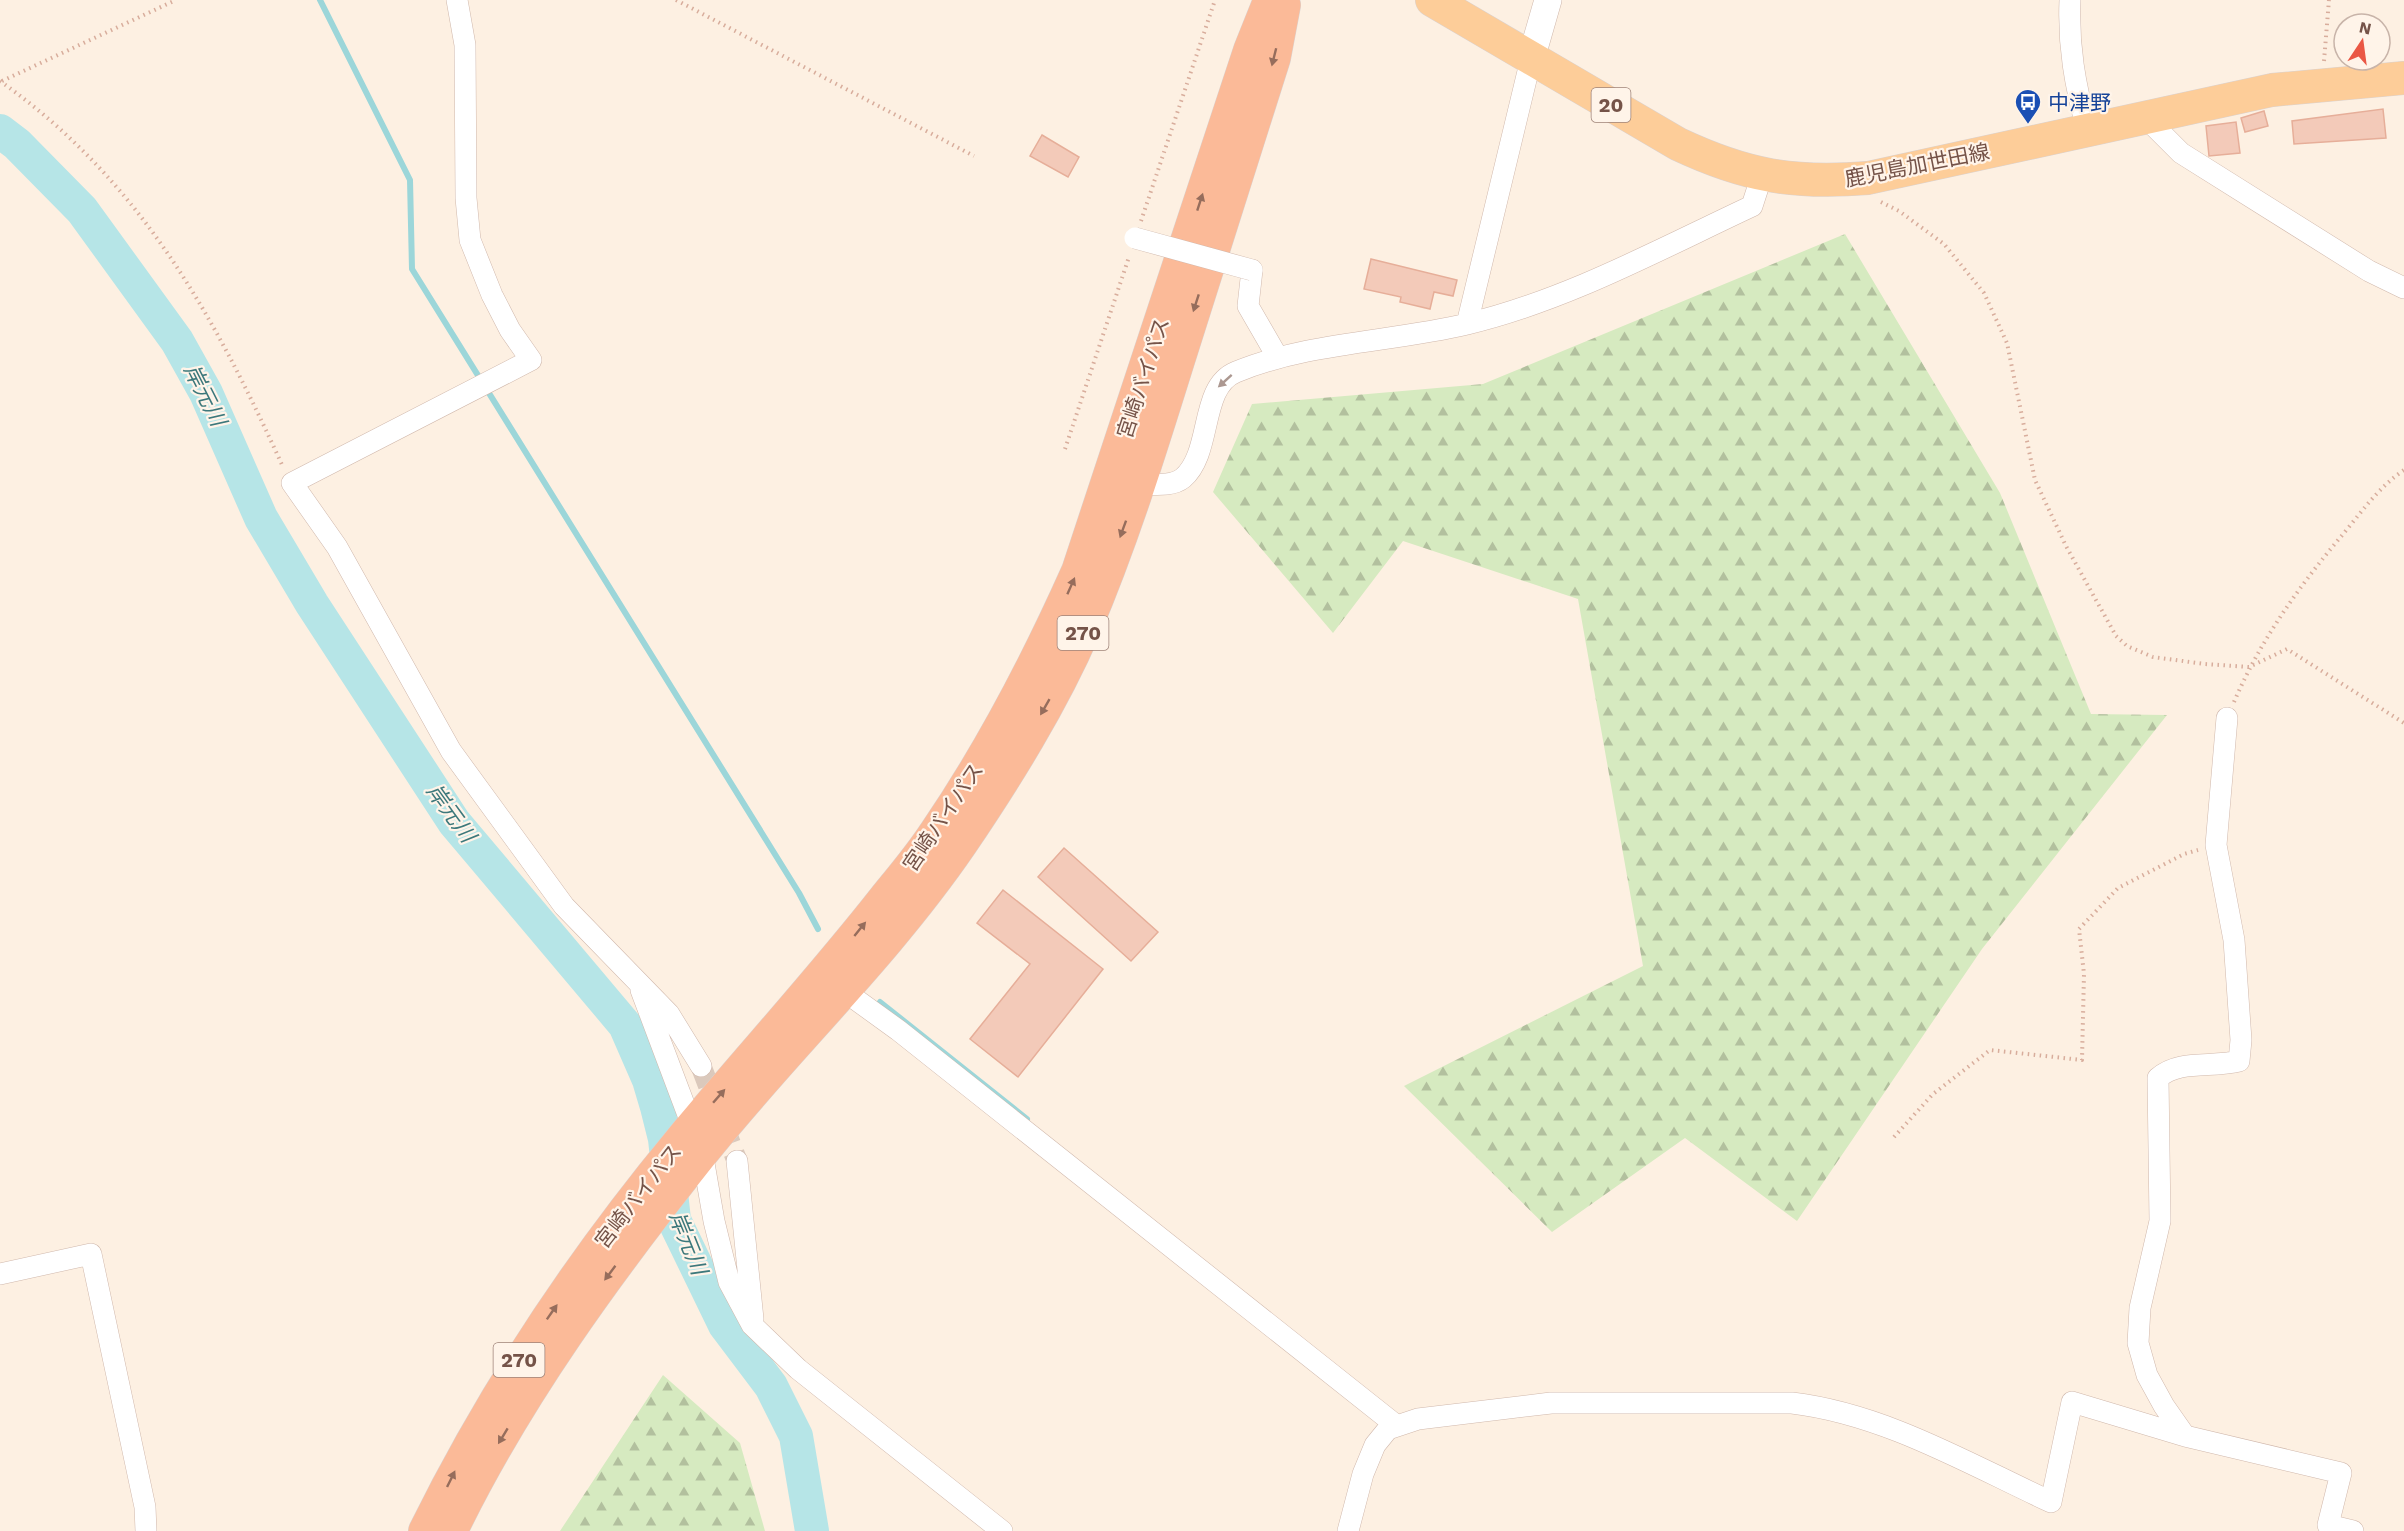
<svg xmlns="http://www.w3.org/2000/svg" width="2404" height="1531" viewBox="0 0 2404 1531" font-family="'Work Sans','Noto Sans JP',sans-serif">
  <defs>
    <pattern id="forest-firs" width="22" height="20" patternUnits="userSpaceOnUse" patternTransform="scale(1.5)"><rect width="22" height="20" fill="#d6eac0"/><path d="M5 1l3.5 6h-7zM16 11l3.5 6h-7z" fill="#b2c09e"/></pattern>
  </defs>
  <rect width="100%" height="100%" fill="#fdf0e2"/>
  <path fill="url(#forest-firs)" d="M1845 234 2000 493 2091 714 2167 715 1982 949 1797 1221 1685 1138 1552 1232 1404 1086 1643 966 1578 599 1403 541 1333 633 1213 492 1252 404 1483 384Z
    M663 1375 740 1443 765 1531H560Z"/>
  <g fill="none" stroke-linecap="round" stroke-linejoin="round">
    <path stroke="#9cd6d9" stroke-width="6" d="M320 0 410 180 412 269 799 893 818 929
      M880 1002 1027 1119"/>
    <path stroke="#b6e5e7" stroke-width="34" d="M0 131 17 144 82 210 177 341 206 393 261 518 312 604 454 822 625 1025 649 1080 657 1107 665 1139 674 1220 725 1325 771 1386 796 1436 812 1531"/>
  </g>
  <path fill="#f3cab9" stroke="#e6ae99" stroke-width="1.5" d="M2383 109 2386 138 2294 144 2292 121Z
    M2264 111 2268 126 2245 132 2241 118Z
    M2236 122 2240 153 2209 156 2206 126Z
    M1042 135 1079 157 1068 177 1030 156Z
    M1371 259 1457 280 1453 296 1434 292 1430 309 1400 302 1401 297 1364 289Z
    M1064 848 1158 932 1131 961 1038 877Z
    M1003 890 1103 969 1018 1077 970 1039 1030 964 977 923Z"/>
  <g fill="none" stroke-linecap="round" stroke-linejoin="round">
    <path stroke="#dbc9bc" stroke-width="21" stroke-dasharray="21 10" stroke-linecap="butt" d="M701 1066 737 1161"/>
    <g stroke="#d0b8ac" stroke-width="22">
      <path id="minor" d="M457 0 465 45 466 198 470 240 492 295 510 330 531 360 292 483 337 547 451 751 564 906 669 1014 701 1066
        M2070 0C2068 46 2075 85 2087 129
        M2144 116 2181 153 2369 271 2404 288
        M1252 270 1248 306 1278 358
        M1467 324 1531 59
        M1139 484C1153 484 1172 487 1183 478 1213 452 1199 387 1236 372 1309 342 1392 342 1467 324 1567 300 1660 249 1752 206L1762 175
        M833 983 898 1030 1397 1426
        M641 990 702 1152 714 1221 729 1282 752 1325 798 1369 1002 1531
        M737 1161 753 1319
        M0 1274 91 1254 145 1507 146 1531
        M2185 1436 2164 1406 2147 1375 2138 1343 2140 1308 2160 1221 2158 1078C2179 1059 2212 1068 2239 1061L2241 1040 2234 940 2216 845 2227 718
        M1348 1531 1363 1474 1375 1445 1388 1429 1418 1419 1551 1403H1792C1884 1414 1967 1463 2051 1502L2072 1402 2185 1436 2341 1473 2328 1525 2353 1531"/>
    </g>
    <g stroke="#d0b8ac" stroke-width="28">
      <path id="tertiary" d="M1531 59 1548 0"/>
    </g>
    <g stroke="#dbd2cf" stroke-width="34">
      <path id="primary" d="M1432 0 1678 144C1746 176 1793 184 1868 178L2272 90 2404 78"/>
    </g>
    <g stroke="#dbd2cf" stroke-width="34">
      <path id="trunk" d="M425 1531C495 1389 580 1262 681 1140 748 1059 820 981 885 898 902 877 920 856 935 833 992 750 1037 663 1078 571L1250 50 1270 0
        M451 1531C517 1395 608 1271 702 1153 786 1048 885 955 961 844 1007 776 1052 704 1085 628 1122 541 1150 451 1178 361 1210 260 1242 159 1274 58L1284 5"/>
    </g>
    <path stroke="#d8ad9c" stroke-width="4" stroke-dasharray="1.5 4.5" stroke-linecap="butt" d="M676 0 974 156
      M2324 61 2329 0
      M0 81C140 180 214 315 283 467
      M2 81 176 0
      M1881 202 1899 211 1944 244 1984 293 2007 343 2035 480 2066 546 2116 636 2127 646 2153 657 2205 664 2249 667 2287 649 2404 723
      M1141 221 1215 0
      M1065 449 1129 257
      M2234 702C2261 639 2300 585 2344 533 2363 510 2379 487 2404 470
      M1894 1137 1933 1094 1990 1050 2082 1060 2084 974 2079 929 2118 888 2184 854 2198 850"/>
    <use href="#minor" stroke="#fff" stroke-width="21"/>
    <use href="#tertiary" stroke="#fff" stroke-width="27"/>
    <use href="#primary" stroke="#fdcd99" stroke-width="33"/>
    <use href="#trunk" stroke="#fbba98" stroke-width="33"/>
    <g stroke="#d0b8ac" stroke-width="22" stroke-linecap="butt">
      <path id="minor-bridge" d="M1135 238 1252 270"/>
    </g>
    <use href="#minor-bridge" stroke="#fff" stroke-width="21"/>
  </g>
  <defs><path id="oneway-solid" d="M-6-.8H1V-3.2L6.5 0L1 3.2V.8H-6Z" transform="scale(1.5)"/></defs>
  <g fill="#966d5c">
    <use href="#oneway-solid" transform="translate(1274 57) rotate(104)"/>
    <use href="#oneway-solid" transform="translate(1200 202) rotate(-72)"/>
    <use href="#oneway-solid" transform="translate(1196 303) rotate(108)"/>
    <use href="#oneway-solid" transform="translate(1123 529) rotate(110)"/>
    <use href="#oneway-solid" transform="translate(1071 586) rotate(-66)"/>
    <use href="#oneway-solid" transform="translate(1045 707) rotate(120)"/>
    <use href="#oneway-solid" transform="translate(860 929) rotate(-51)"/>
    <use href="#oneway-solid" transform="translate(719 1096) rotate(-49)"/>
    <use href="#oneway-solid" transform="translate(610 1273) rotate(127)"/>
    <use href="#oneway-solid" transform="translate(552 1312) rotate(-55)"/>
    <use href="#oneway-solid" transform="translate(503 1436) rotate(121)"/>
    <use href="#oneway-solid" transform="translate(451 1479) rotate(-64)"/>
  </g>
  <use fill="#ac9891" href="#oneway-solid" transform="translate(1225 381) rotate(138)"/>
  <defs>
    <g id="bus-pin" transform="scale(1.35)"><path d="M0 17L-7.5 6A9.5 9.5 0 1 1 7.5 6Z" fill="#1a4fb4" stroke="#fff4e9"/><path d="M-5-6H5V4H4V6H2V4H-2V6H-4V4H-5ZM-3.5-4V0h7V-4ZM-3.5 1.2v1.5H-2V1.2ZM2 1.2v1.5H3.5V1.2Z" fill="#fff"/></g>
  </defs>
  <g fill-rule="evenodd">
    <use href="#bus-pin" x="2028" y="102"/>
  </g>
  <g text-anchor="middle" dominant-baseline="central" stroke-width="4.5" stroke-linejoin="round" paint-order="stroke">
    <g fill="#fff4e9" stroke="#9e8378" stroke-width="1.5">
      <rect x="1591.5" y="88" width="39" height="34" rx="4.5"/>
      <rect x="1057.5" y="616" width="51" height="34" rx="4.5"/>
      <rect x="493.5" y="1343" width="51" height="34" rx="4.5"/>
    </g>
    <g font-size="20" font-weight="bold" fill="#755348">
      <text x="1611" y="105">20</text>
      <text x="1083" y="633">270</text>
      <text x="519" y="1360">270</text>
    </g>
    <g font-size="21" fill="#164399" stroke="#fff4e9" text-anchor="start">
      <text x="2048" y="102">中津野</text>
    </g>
    <g font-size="21" fill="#755348" stroke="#fff4e9">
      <text transform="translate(1917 165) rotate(-11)">鹿児島加世田線</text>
      <text transform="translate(1143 378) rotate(-72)">宮崎バイパス</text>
      <text transform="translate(943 817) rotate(-56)">宮崎バイパス</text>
      <text transform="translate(638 1196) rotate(-52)">宮崎バイパス</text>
    </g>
    <g font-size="22" font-style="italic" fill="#3c787b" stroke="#fff4e9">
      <text transform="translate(205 395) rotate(63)">岸元川</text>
      <text transform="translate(451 813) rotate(54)">岸元川</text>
      <text transform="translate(688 1243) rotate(68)">岸元川</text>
    </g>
  </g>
  <g transform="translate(2362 42) rotate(13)"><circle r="28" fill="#fff4e9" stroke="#c8b4a9" stroke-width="1.5"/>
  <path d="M0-4.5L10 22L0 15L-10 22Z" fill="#ea5744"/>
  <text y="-9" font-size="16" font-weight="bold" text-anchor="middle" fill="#755348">N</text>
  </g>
</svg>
